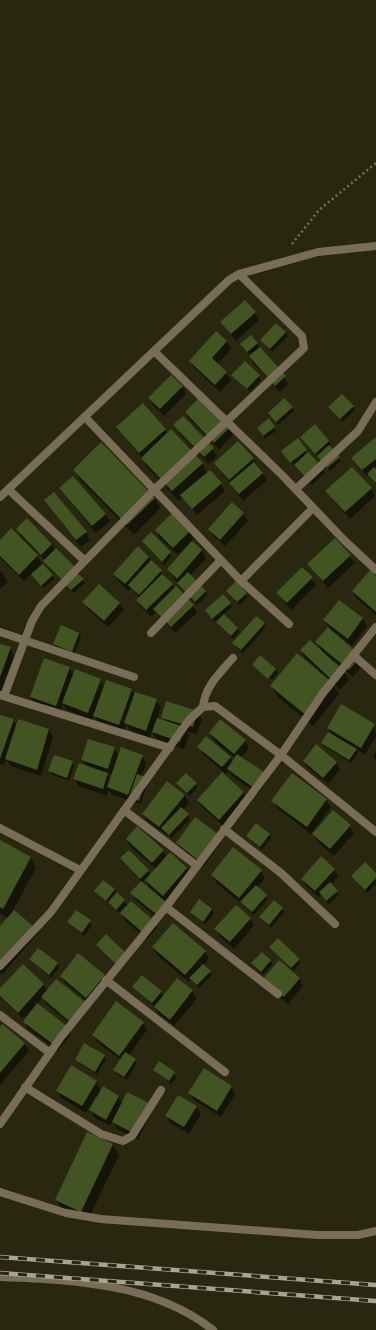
<svg xmlns="http://www.w3.org/2000/svg" width="376" height="1330" viewBox="0 0 376 1330" font-family="'PT Sans',sans-serif">
  <rect width="100%" height="100%" fill="#292710"/>
  <path fill="#0007" fill-rule="evenodd" d="M255 312 259 320 236 341 221 322Z
    M286 332 288 336 272 352 261 340Z
    M216 333 227 342 231 349 217 364 226 373 231 380 220 392 194 368 190 361Z
    M251 336 289 384 280 392 254 364 250 357 255 353 254 352 249 355 243 347Z
    M245 362 261 380 250 392 233 375Z
    M182 386 186 394 164 416 153 405 149 398Z
    M143 405 168 434 202 463 207 473 221 484 225 491 197 515 183 497 179 501 148 468 142 458 117 428Z
    M353 406 355 410 342 422 329 407Z
    M292 408 294 411 278 425 269 413Z
    M186 413 229 428 233 435 219 449 190 420Z
    M175 426 213 449 217 456 209 464 179 433Z
    M274 427 276 431 265 439 260 432Z
    M301 438 329 441 331 445 329 446 341 461 330 471Z
    M376 438V484L369 475 367 477 353 458Z
    M306 450 325 473 312 485 284 454Z
    M253 459 267 480 243 501 215 463Z
    M74 470 155 498 160 508 134 535 80 480Z
    M60 489 106 514 110 522 96 533Z
    M371 489 375 496 350 519 331 498 327 491Z
    M45 501 86 532 90 540 81 547Z
    M243 513 248 521 225 546 214 537 210 529Z
    M17 529 52 544 55 550 77 571 85 583 74 593 49 568 45 560 21 536Z
    M11 530 37 556 42 563 33 572 52 575 54 579 44 588 32 573 24 581 0 558V541Z
    M156 530 190 531 194 538 178 555 160 538Z
    M151 534 172 556 164 565 143 542Z
    M335 539 355 563 328 588 308 564Z
    M192 542 202 551 206 558 190 575 208 595 197 605 180 587 168 570Z
    M148 557 175 589 193 605 197 613 175 633 156 612 151 617 141 607 137 600 139 598 131 588 129 591 118 581 114 574Z
    M302 568 316 585 291 610 277 593Z
    M0 570 8 582 0 589Z
    M376 577V615L357 599 353 591Z
    M236 582 248 597 239 605 229 594Z
    M339 601 363 619 367 626 352 646 334 632 333 633 364 664 353 677 335 661 334 663 345 673 349 680 340 690 333 684 339 694 313 726 277 696 271 686 319 670 305 658 301 651 321 650 316 642 329 627 324 620Z
    M84 602 119 603 124 610 108 627 88 609Z
    M230 603 232 607 223 615 240 632 233 639 218 622 222 618 221 617 215 622 208 614Z
    M264 624 266 627 243 653 236 647 234 643Z
    M61 627 79 634 81 638 74 655 56 648 54 644Z
    M0 645 10 648 14 656 1 692H0Z
    M253 665 276 669 278 673 272 680Z
    M69 668 74 675 100 680 105 688 131 690 135 696 156 700 161 707 157 719 165 721 163 718 197 712 202 719 197 734 186 731 189 735 184 749 157 739 152 731 150 738 130 730 126 724 123 732 99 723 94 715 92 720 67 710 63 704 60 713 35 704 31 697Z
    M0 716 13 720 17 727 19 720 49 730 53 737 41 776 11 766 6 759 4 765 0 764Z
    M374 725 376 736 365 755 356 749 358 753 351 763 324 746 322 743 332 735 328 728Z
    M210 733 245 741 249 748 241 758 264 773 268 780 258 794 232 776 229 771 226 774 203 754 199 747 230 757 233 761 235 758 214 741Z
    M114 748 119 756H142L146 763 142 776 148 781 141 804 112 795 109 789 107 796 79 786 74 779 86 767 82 760ZM107 774 112 775 111 779Z
    M376 752V762L373 756Z
    M304 761 336 762 340 770 328 784 308 768Z
    M72 762 74 765 69 781 51 774 49 771Z
    M186 774 198 787 190 796 180 786Z
    M222 774 244 793 248 800 224 827 202 807 198 800Z
    M292 775 326 800 331 807 311 834 277 808 273 801Z
    M168 782 185 796 189 803 183 810 190 819 172 838 147 821 143 814Z
    M350 826 354 833 334 856 318 842 313 834Z
    M269 834 271 838 262 850 248 836Z
    M217 835 221 842 203 867 181 851 177 843Z
    M127 840 163 850 167 857 187 868 191 876 167 902 163 899 169 910 160 921 136 900 132 893 141 881 121 859 129 851 151 875 156 869 131 847ZM145 879 150 888 158 894 157 896 142 883Z
    M0 841 30 857 36 868 11 914 33 927 37 934 2 975 0 973V928L8 918 0 914Z
    M334 870 338 877 331 885 339 895 329 904 321 895 319 897 306 886 302 879Z
    M261 871 265 878 257 888 268 899 254 915 216 882 212 875Z
    M376 874V884L367 893 352 876Z
    M114 889 128 906 153 920 157 928 147 939 125 921 121 913 127 907 125 906 119 913 95 891Z
    M212 909 214 913 205 925 191 912Z
    M282 909 284 912 271 928 261 918Z
    M76 911 92 925 84 936 68 922Z
    M250 918 254 925 234 949 220 937 216 929Z
    M153 947 205 952 209 959 204 965 212 975 199 988 191 979 189 982 157 955Z
    M271 947 299 960 301 963 293 971Z
    M262 953 273 964 263 975 252 964Z
    M30 959 57 964 59 968 51 978Z
    M23 965 44 985 47 991 84 1003 88 1010 74 1027 47 1005 42 998 37 1004 67 1026 71 1034 58 1051 28 1029 24 1022 33 1010 32 1009 23 1019 0 997V990Z
    M104 975 109 983 91 1004 65 983 61 976Z
    M299 978 303 986 288 1004 268 987Z
    M133 987 161 992 164 997 192 991 197 998 174 1026 160 1015 155 1008 159 1004 157 1003 154 1006Z
    M143 1023 147 1030 129 1055 137 1063 127 1080 116 1074 114 1070 121 1060 97 1042 93 1035Z
    M3 1026 25 1044 29 1051 0 1085V1029Z
    M104 1056 106 1059 97 1074 78 1063 76 1060Z
    M159 1062 177 1077 171 1084 154 1070Z
    M96 1082 101 1091 103 1088 119 1097 122 1103 152 1111 138 1140 117 1129 113 1122 110 1126 95 1118 90 1110 98 1097 96 1096 86 1113 61 1098 57 1091Z
    M231 1087 235 1094 221 1117 194 1100 190 1093Z
    M178 1096 196 1107 201 1114 189 1134 170 1123 166 1116Z
    M113 1145 119 1155 87 1222 62 1210 56 1200Z"/>
  <path fill="#425421" d="M245 300 256 312 231 334 220 322Z
    M276 323 286 332 270 349 260 340Z
    M216 331 227 341 212 358 227 372 215 385 189 361Z
    M251 335 258 343 247 352 240 344Z
    M260 347 286 376 275 386 249 356Z
    M245 361 260 375 247 389 231 375Z
    M171 375 183 386 160 409 148 398Z
    M342 394 354 406 340 419 328 407Z
    M200 397 230 427 214 443 185 412Z
    M284 398 293 407 276 422 268 413Z
    M143 403 166 429 139 453 116 427Z
    M183 416 214 448 204 457 173 425Z
    M269 418 275 427 263 436 257 428Z
    M315 424 329 441 315 454 300 437Z
    M171 429 203 463 172 491 141 458Z
    M376 437V459L362 470 351 458Z
    M298 438 307 450 290 463 281 451Z
    M238 441 254 458 229 480 214 463Z
    M101 442 155 498 127 525 73 470Z
    M329 445 340 457 327 468 317 456Z
    M308 452 324 469 310 482 294 465Z
    M254 462 263 473 239 494 229 483Z
    M352 467 372 488 345 512 325 491Z
    M374 467 376 469V483L367 474Z
    M210 470 222 483 192 509 180 495Z
    M73 476 106 514 92 526 59 488Z
    M54 492 87 532 76 540 44 500Z
    M232 502 244 513 220 540 208 529Z
    M173 512 191 530 173 548 155 530Z
    M27 518 52 544 41 555 16 529Z
    M11 528 38 555 19 575 0 556V540Z
    M151 532 171 552 162 562 142 541Z
    M335 538 351 555 323 581 307 564Z
    M192 541 202 550 177 579 167 569Z
    M138 546 149 557 125 584 113 574Z
    M56 548 78 570 65 583 43 561Z
    M151 560 162 570 139 595 128 585Z
    M43 564 53 575 41 586 31 574Z
    M302 567 313 577 287 603 276 593Z
    M370 570 376 576V612L352 591Z
    M188 572 206 591 195 602 177 583Z
    M77 573 84 579 71 590 65 584Z
    M162 574 173 584 146 610 136 600Z
    M236 581 247 593 237 602 226 591Z
    M99 584 120 603 104 621 82 602Z
    M176 586 194 605 171 627 153 609Z
    M223 594 231 603 212 619 205 610Z
    M339 600 363 618 348 639 323 620Z
    M224 614 238 628 231 636 216 622Z
    M256 616 265 623 241 650 232 643Z
    M61 625 79 633 72 652 53 644Z
    M328 627 361 656 349 670 315 642Z
    M310 640 345 672 335 683 300 650Z
    M0 644 11 647 0 677Z
    M297 653 334 684 307 716 270 686Z
    M260 655 276 669 268 679 252 665Z
    M44 658 70 667 56 706 30 697Z
    M75 669 101 679 88 713 62 703Z
    M106 680 132 689 119 725 93 716Z
    M135 692 157 699 146 731 124 723Z
    M166 701 198 711 193 727 161 718Z
    M341 704 375 724 361 748 327 728Z
    M0 715 14 719 0 759Z
    M157 718 185 727 180 742 152 732Z
    M18 719 49 729 37 770 5 759Z
    M220 719 246 740 234 754 209 733Z
    M328 732 357 749 349 760 321 743Z
    M206 736 231 757 222 767 197 747Z
    M88 739 115 747 108 769 81 760Z
    M316 744 337 762 323 778 303 761Z
    M121 747 143 755 128 795 107 787Z
    M237 754 264 772 254 788 227 769Z
    M54 755 73 761 67 778 48 771Z
    M79 763 108 773 103 789 73 779Z
    M222 772 244 792 219 820 197 800Z
    M186 773 197 783 187 793 176 783Z
    M292 773 327 799 307 827 271 801Z
    M137 774 147 777 139 801 129 797Z
    M167 781 185 795 159 827 142 814Z
    M181 807 189 814 169 835 161 828Z
    M333 810 351 825 330 849 312 834Z
    M195 817 218 834 198 860 176 843Z
    M256 823 270 834 260 847 246 836Z
    M137 826 164 850 152 863 126 839Z
    M0 840 31 857 3 909 0 907Z
    M233 847 262 870 239 898 211 875Z
    M129 850 149 870 140 879 120 858Z
    M170 852 187 868 163 896 145 880Z
    M321 856 335 869 315 891 301 879Z
    M365 862 376 873V878L365 890 351 876Z
    M103 880 115 889 106 901 94 891Z
    M141 881 166 902 156 914 130 893Z
    M330 882 338 891 326 901 319 892Z
    M256 885 267 895 252 912 240 902Z
    M117 892 125 900 116 910 108 902Z
    M199 899 212 909 203 922 190 912Z
    M274 900 283 908 269 925 259 917Z
    M131 901 153 920 142 932 120 913Z
    M236 905 251 918 230 942 214 929Z
    M14 910 34 927 0 965V926Z
    M76 910 91 920 82 933 67 922Z
    M173 923 206 951 185 975 152 947Z
    M106 934 126 953 116 964 96 945Z
    M278 938 300 959 291 968 269 947Z
    M38 948 58 963 49 975 29 959Z
    M262 952 271 960 261 972 251 963Z
    M78 953 105 975 86 998 60 976Z
    M279 960 300 978 284 997 263 979Z
    M23 964 44 984 18 1013 0 996V988Z
    M203 964 211 971 197 985 189 978Z
    M142 975 162 991 152 1003 132 987Z
    M177 978 193 990 170 1020 154 1007Z
    M56 979 85 1002 69 1021 41 997Z
    M116 1001 144 1022 119 1056 92 1035Z
    M37 1003 67 1026 53 1044 23 1022Z
    M2 1024 25 1043 0 1073V1027Z
    M84 1043 105 1055 95 1072 75 1060Z
    M125 1052 136 1059 124 1077 113 1070Z
    M159 1061 175 1072 169 1081 153 1070Z
    M71 1065 97 1081 82 1106 56 1091Z
    M204 1068 232 1086 217 1111 188 1093Z
    M103 1086 119 1096 106 1120 89 1110Z
    M127 1092 149 1103 133 1133 112 1122Z
    M178 1095 197 1106 184 1127 165 1116Z
    M87 1132 113 1144 81 1212 55 1200Z"/>
  <g fill="none" stroke-linecap="round" stroke-linejoin="round">
    <path stroke="#72715d" stroke-width="2.5" stroke-dasharray="2 3" stroke-linecap="butt" d="M292 244 319 210 376 163"/>
    <path stroke="#796d58" stroke-width="8" d="M154 351 282 475 344 540 376 570
      M85 417 241 581 289 624
      M8 489 85 561
      M296 489 358 431 376 402
      M0 497 229 280 239 274 318 252 376 246
      M241 581 313 508
      M0 632 134 677
      M151 633 221 560
      M353 655 376 675
      M0 695 170 748
      M4 696 32 621 41 606 154 490 304 348 302 336 239 274
      M203 707C205 686 220 673 233 658
      M124 810 196 865
      M0 828 80 870
      M224 829 281 873 335 924
      M166 907 278 994
      M0 966 51 912 189 720 203 707 215 706 281 755 376 832
      M106 980 225 1072
      M0 1015 50 1053
      M25 1087 101 1134 123 1141 132 1136 161 1090
      M0 1124 61 1037 166 907 281 755 323 693 376 627
      M0 1192 66 1213 101 1219 318 1235H358L376 1231
      M0 1277C72 1280 154 1283 213 1330"/>
    <g stroke="#a5a594" stroke-width="4.5">
      <path id="rail" d="M0 1257 376 1285
        M0 1273 376 1301"/>
    </g>
    <use href="#rail" stroke="#292710" stroke-width="3" stroke-dasharray="9" stroke-linecap="butt"/>
  </g>
</svg>
